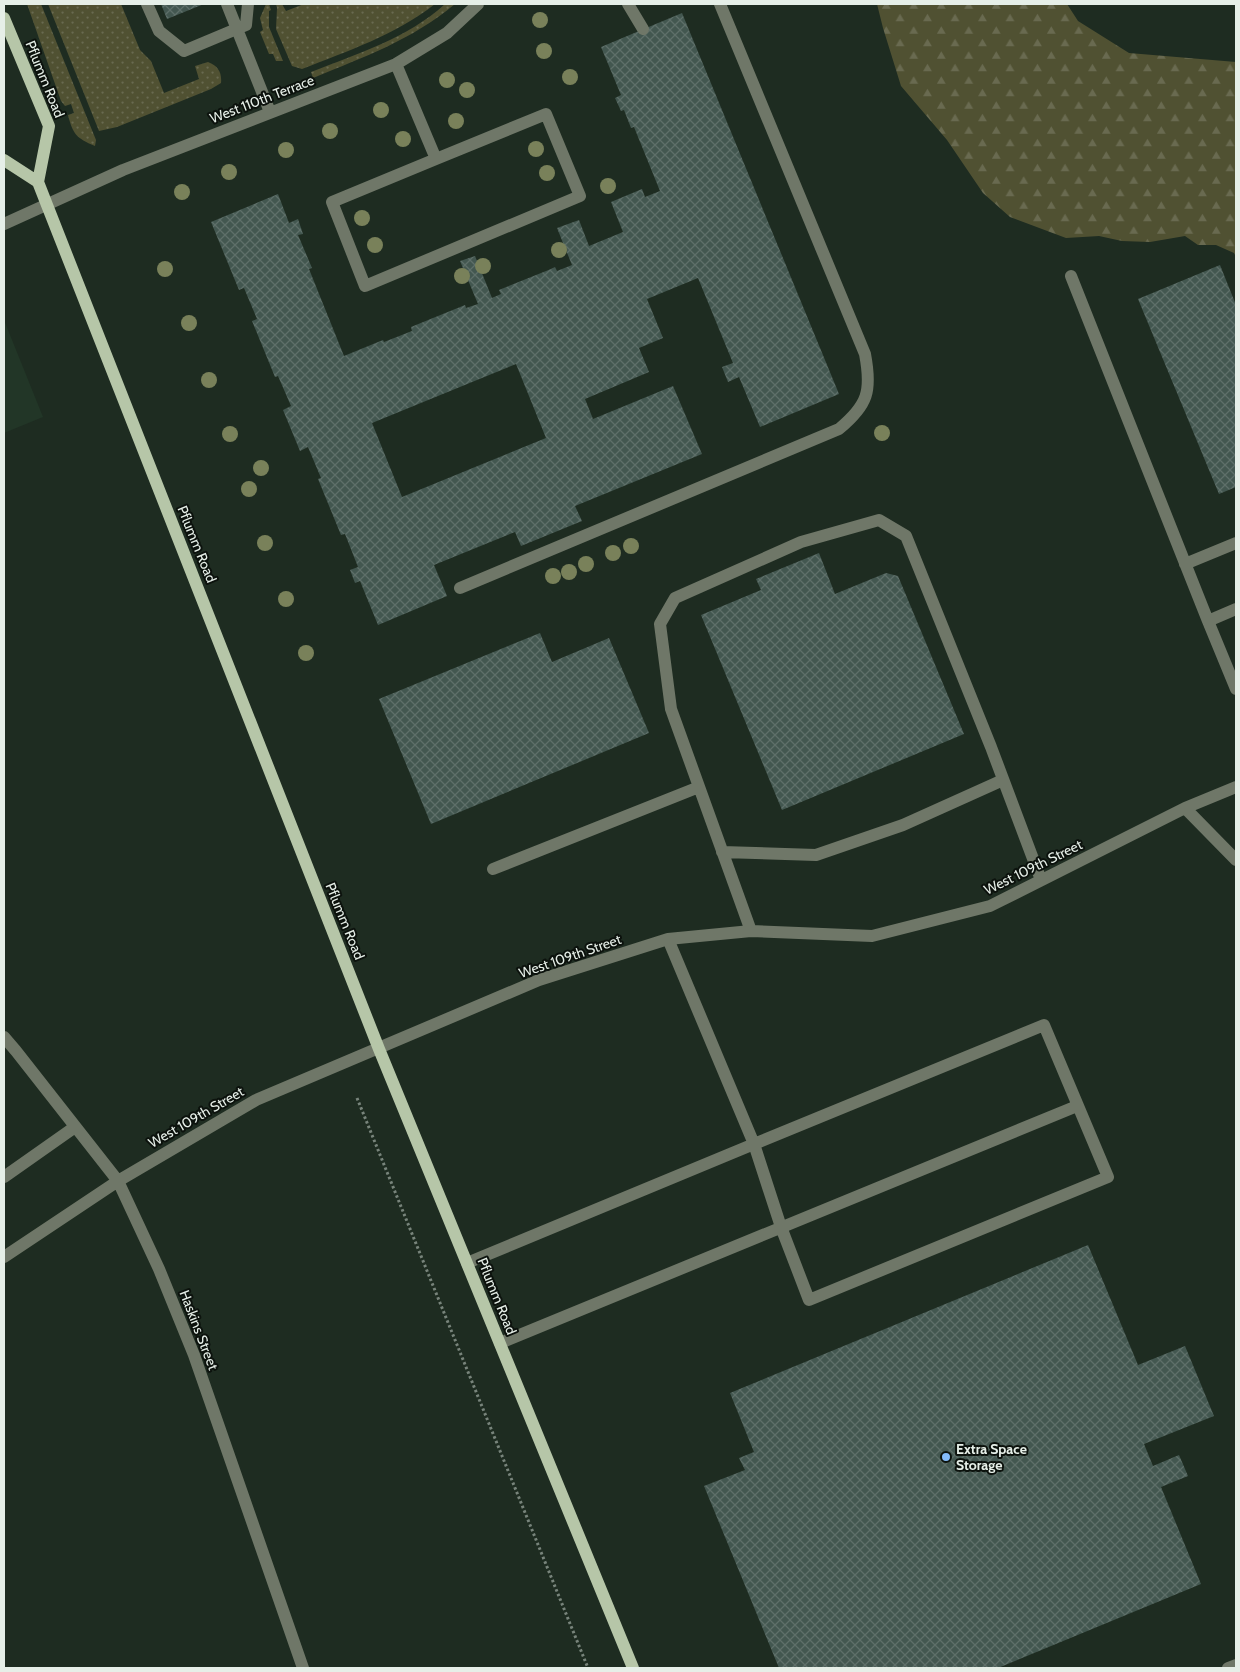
<svg xmlns="http://www.w3.org/2000/svg" width="1240" height="1672" viewBox="0 0 1240 1672" font-family="Cabin,sans-serif">
  <defs>
    <pattern id="grass-dots" width="8" height="8" patternUnits="userSpaceOnUse" patternTransform="scale(1.25)"><rect width="8" height="8" fill="#505132"/><path d="M2 2h.1M6 6h.1" fill="none" stroke="#696a50" stroke-width="1.8" stroke-linecap="round"/></pattern>
    <pattern id="forest-firs" width="22" height="20" patternUnits="userSpaceOnUse" patternTransform="scale(1.25)"><rect width="22" height="20" fill="#505132"/><path d="M5 1l3.5 6h-7zM16 11l3.5 6h-7z" fill="#696a50"/></pattern>
    <pattern id="building-cross-hatch" width="8" height="8" patternUnits="userSpaceOnUse" patternTransform="scale(1.25)"><rect width="8" height="8" fill="#435750"/><path d="M0 0l8 8M0 8l8-8" fill="none" stroke="#5e6f69"/></pattern>
  </defs>
  <rect width="100%" height="100%" fill="#1e2c21"/>
  <path fill="#223627" d="M4 320 43 417 4 433Z"/>
  <path fill="url(#grass-dots)" d="M27 4H41L96 140 95 146C76 138 73 134 68 115L74 113 71 104 65 106 61 101Z
    M48 4H121L140 50 151 61 164 93 199 79 195 66 208 62C218 66 222 72 221 83L211 89 117 127 99 131Z
    M266 4H269L271 10 269 11V27L283 61H276L273 54H269L260 32 263 30 260 18Z
    M276 4H282L286 11 304 4H435C395 35 348 51 302 69L292 66 276 29 277 8Z
    M445 4H455C410 41 366 56 313 78L311 72C357 54 408 38 445 4Z"/>
  <path fill="url(#forest-firs)" d="M877 4H1067L1078 21 1129 53 1236 62V257L1234 253 1216 245H1198L1185 236 1150 242 1122 241 1099 236 1066 238 1010 217 983 193 947 140 901 86 883 28Z"/>
  <path fill="url(#building-cross-hatch)" fill-rule="evenodd" d="M161 4H204L167 19Z
    M682 13 839 394 760 427 739 377 728 382 722 367 733 363 698 278 647 299 663 338 639 348 649 372 585 399 593 419 673 386 702 454 575 506 582 521 521 546 515 532 434 565 447 596 378 625 360 581 355 583 350 570 358 567 345 534 341 535 318 479 321 478 308 447 300 451 283 410 291 406 278 376 275 377 252 321 257 319 244 288 239 290 211 222 278 194 289 223 298 219 303 234 298 235 312 268 309 269 344 356 383 340 384 342 412 331 411 327 465 305 466 308 478 304 460 261 475 256 492 298 501 294 499 290 551 269 555 267 557 271 572 265 557 228 579 220 589 246 623 232 611 202 642 189 645 197 660 191 634 127 631 128 624 110 621 111 615 98 621 95 601 47ZM516 364 546 438 402 497 372 423Z
    M1220 265 1236 305V487L1219 494 1138 299Z
    M819 553 835 594 886 573 898 576 964 734 782 810 701 615 761 590 756 579Z
    M540 633 552 662 609 638 649 733 431 824 379 699Z
    M1088 1245 1138 1365 1185 1346 1214 1416 1144 1444 1153 1466 1179 1455 1188 1476 1161 1487 1201 1584 998 1668H779L704 1486 745 1470 739 1458 754 1452 730 1393Z"/>
  <g fill="none" stroke-linecap="round" stroke-linejoin="round">
    <path stroke="#78847b" stroke-width="3" stroke-dasharray="2.5 2.5" stroke-linecap="butt" d="M357 1098 588 1668"/>
    <path stroke="#6f7768" stroke-width="12" d="M147 4 159 31 184 51 246 25 248 4
      M227 4 270 112
      M628 4 643 29
      M396 64 436 159 332 202 365 286 580 196 546 114 436 159
      M4 224 123 170 396 64 447 33 478 4
      M1071 276 1208 621 1236 609
      M1185 564 1236 543
      M460 588 839 429C868 405 872 391 865 354L720 4
      M1208 621 1236 689
      M1185 808 1236 860
      M722 852 816 855 903 825 1003 780
      M493 869 699 787
      M751 931 671 709 660 624 675 598 801 542 879 520 906 536 991 747 1041 880
      M1044 1025 1108 1177 809 1300 781 1227 754 1144Z
      M4 1037 16 1051 118 1181 159 1269 194 1355 303 1668
      M4 1177 75 1127
      M4 1257 118 1181 256 1100 539 980 668 939 751 931 872 936 990 906 1185 808 1236 787
      M467 1263 754 1144 668 939
      M500 1343 1077 1106
      M1228 1668 1236 1665"/>
    <path stroke="#b6c6a8" stroke-width="12" d="M4 18 49 126 38 182 47 205 379 1049 633 1668
      M4 160 38 182"/>
  </g>
  <g fill="#79815a">
    <circle cx="540" cy="20" r="8"/>
    <circle cx="544" cy="51" r="8"/>
    <circle cx="570" cy="77" r="8"/>
    <circle cx="447" cy="80" r="8"/>
    <circle cx="467" cy="90" r="8"/>
    <circle cx="381" cy="110" r="8"/>
    <circle cx="456" cy="121" r="8"/>
    <circle cx="330" cy="131" r="8"/>
    <circle cx="403" cy="139" r="8"/>
    <circle cx="536" cy="149" r="8"/>
    <circle cx="286" cy="150" r="8"/>
    <circle cx="229" cy="172" r="8"/>
    <circle cx="547" cy="173" r="8"/>
    <circle cx="608" cy="186" r="8"/>
    <circle cx="182" cy="192" r="8"/>
    <circle cx="362" cy="218" r="8"/>
    <circle cx="375" cy="245" r="8"/>
    <circle cx="559" cy="250" r="8"/>
    <circle cx="483" cy="266" r="8"/>
    <circle cx="165" cy="269" r="8"/>
    <circle cx="462" cy="276" r="8"/>
    <circle cx="189" cy="323" r="8"/>
    <circle cx="209" cy="380" r="8"/>
    <circle cx="882" cy="433" r="8"/>
    <circle cx="230" cy="434" r="8"/>
    <circle cx="261" cy="468" r="8"/>
    <circle cx="249" cy="489" r="8"/>
    <circle cx="265" cy="543" r="8"/>
    <circle cx="631" cy="546" r="8"/>
    <circle cx="613" cy="553" r="8"/>
    <circle cx="586" cy="564" r="8"/>
    <circle cx="569" cy="572" r="8"/>
    <circle cx="553" cy="576" r="8"/>
    <circle cx="286" cy="599" r="8"/>
    <circle cx="306" cy="653" r="8"/>
  </g>
  <circle fill="#84bcfb" stroke="#0c120d" stroke-width="2" cx="946" cy="1457" r="5"/>
  <g text-anchor="middle" dominant-baseline="central" stroke-width="4" stroke-linejoin="round" paint-order="stroke">
    <g font-size="14" fill="#e6efe8" stroke="#0c120d">
      <text transform="translate(45 79) rotate(68)">Pflumm Road</text>
      <text transform="translate(262 99) rotate(-21)">West 110th Terrace</text>
      <text transform="translate(197 544) rotate(68)">Pflumm Road</text>
      <text transform="translate(1033 867) rotate(-26)">West 109th Street</text>
      <text transform="translate(345 921) rotate(68)">Pflumm Road</text>
      <text transform="translate(570 956) rotate(-19)">West 109th Street</text>
      <text transform="translate(196 1117) rotate(-30)">West 109th Street</text>
      <text transform="translate(497 1296) rotate(68)">Pflumm Road</text>
      <text transform="translate(199 1330) rotate(69)">Haskins Street</text>
    </g>
    <g font-size="14" font-weight="bold" fill="#e6efe8" stroke="#0c120d" text-anchor="start">
      <text x="956" y="1449">Extra Space<tspan x="956" dy="16">Storage</tspan></text>
    </g>
  </g>
  <rect width="1240" height="1672" fill="none" stroke="#e6efe8" stroke-width="10"/>
</svg>
